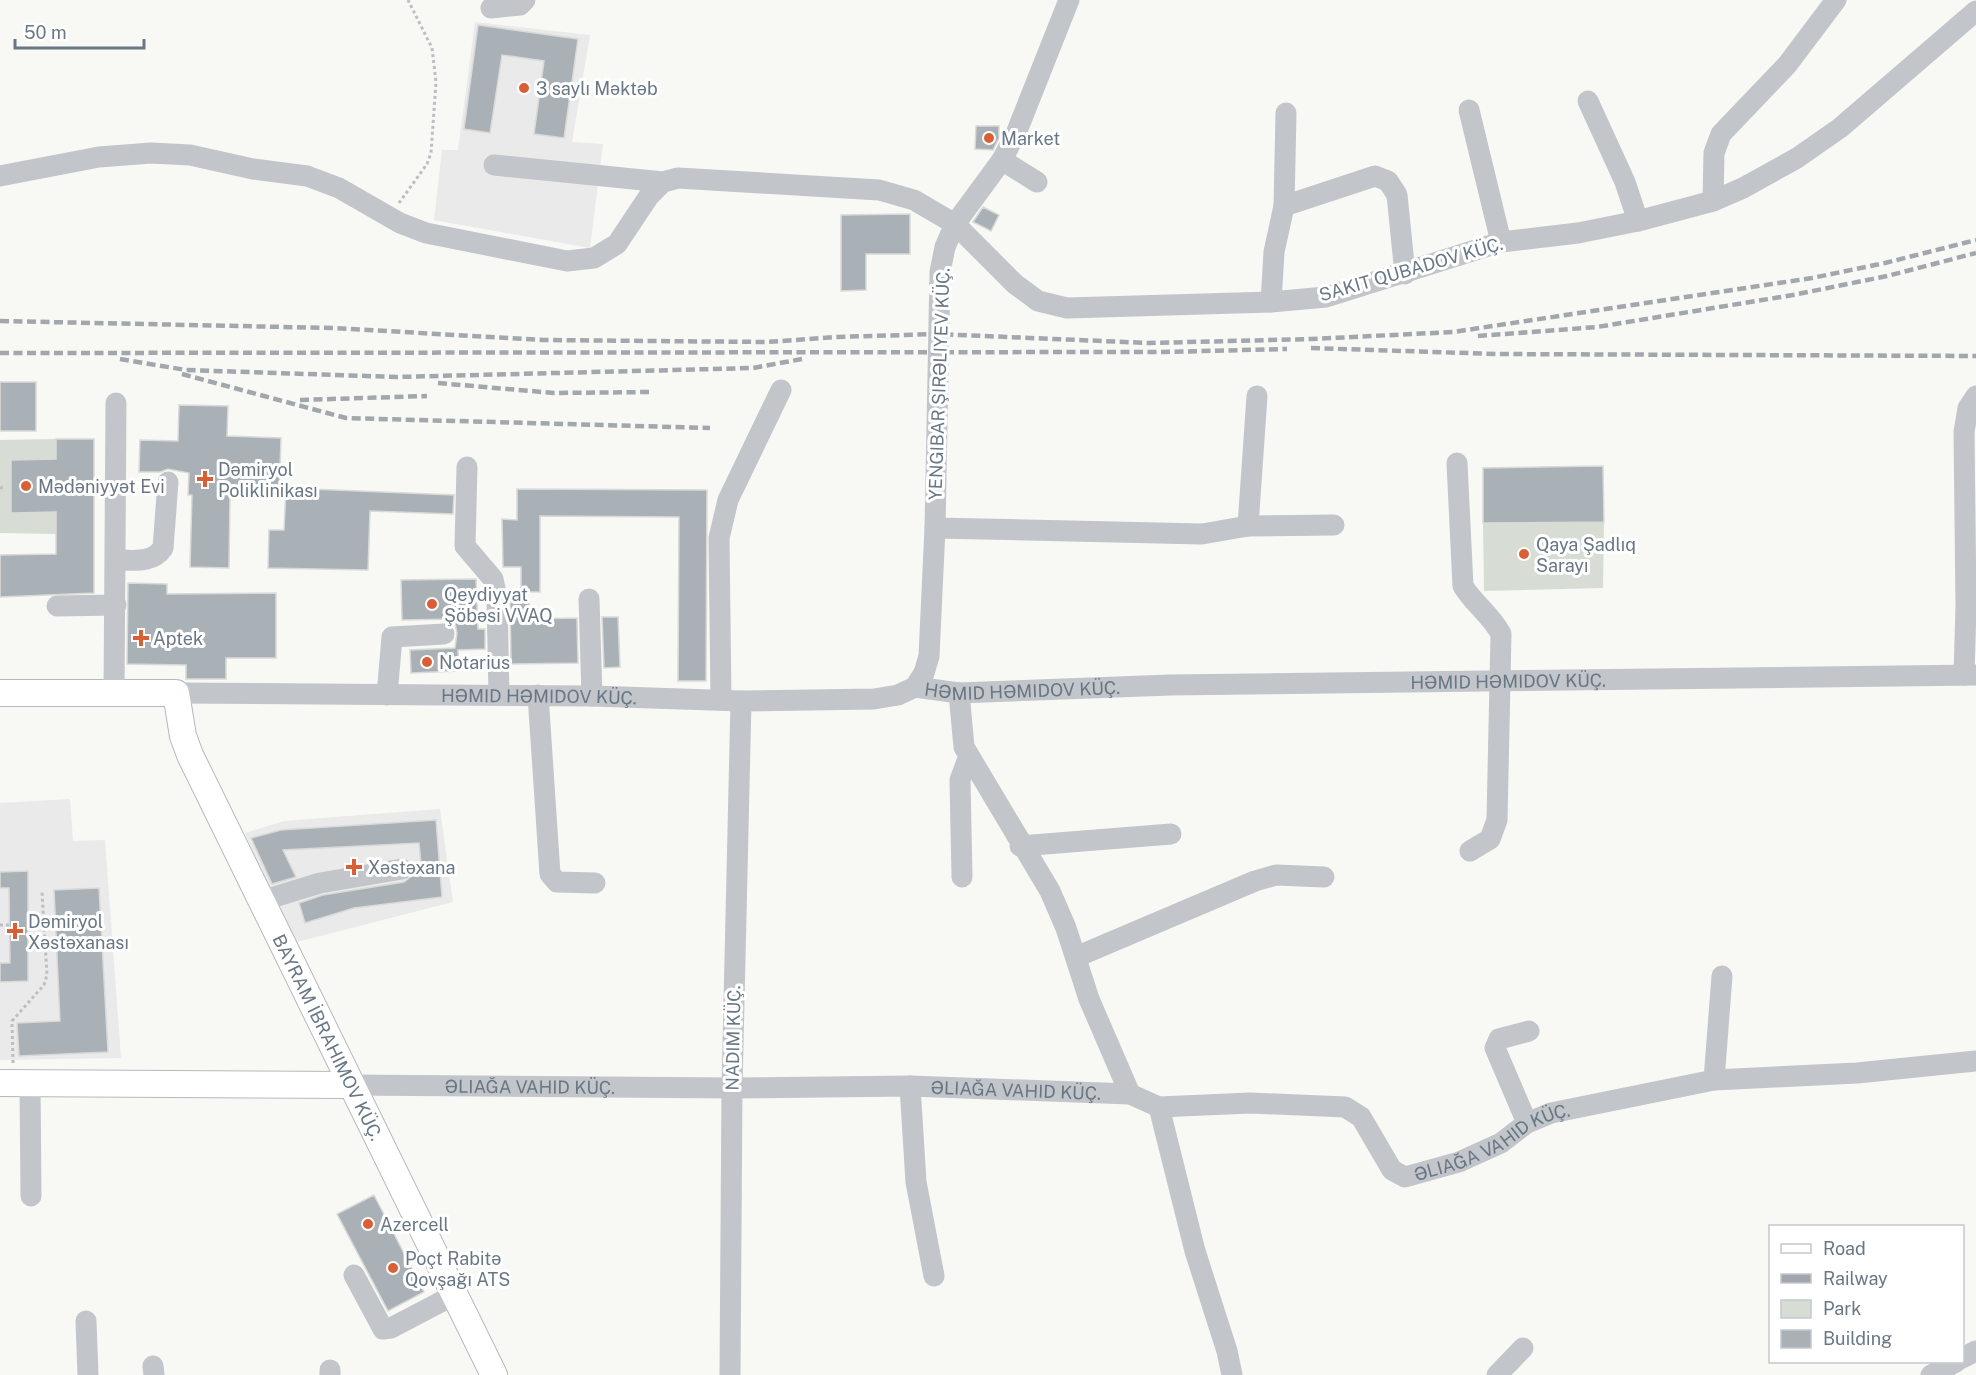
<svg xmlns="http://www.w3.org/2000/svg" width="1976" height="1375" viewBox="0 0 1976 1375" font-family="'Public Sans',sans-serif">
  <rect width="100%" height="100%" fill="#f8f8f5"/>
  <path fill="#e9eae9" d="M475 22 590 35 572 142 603 144 590 248 434 220 442 150H458Z
    M70 799 73 841 105 840 121 1058 0 1060V803Z
    M440 809 453 902 293 943 245 833 284 821Z"/>
  <path fill="#d7ddd5" d="M56 439V459L11 460V513L56 512V534L0 533V440Z
    M1604 522 1603 588 1484 591 1483 523Z"/>
  <path fill="#a9b0b6" stroke="#d9dad8" stroke-width="1.5" d="M478 25 578 39 564 138 534 134 544 61 502 55 490 133 464 129Z
    M976 126H999V138L993 150 975 149Z
    M983 207 999 215 991 231 973 222Z
    M910 214V254H866V290L841 291V215Z
    M0 382H36V431H0Z
    M179 405 228 406 227 436 281 438 279 498 230 496 229 568 190 567 192 495H188L189 473 168 469 160 472H139L140 440 178 441Z
    M56 439H94V593L0 597V555L56 554V512L11 513V460L56 459Z
    M1603 466 1604 522 1483 523V468Z
    M286 488 454 495 453 514 370 511 368 570 268 568 269 530H284Z
    M517 489 707 490 706 681H678L679 517 540 516V592H521V567H503L502 519 517 520Z
    M476 579 478 629H485V649L458 650 459 671 411 673 410 650 455 648 457 633 454 619 402 620 401 580Z
    M128 583 167 584V594L276 593V658H226V679H186V665L127 664Z
    M529 598 530 619 577 618 578 663 511 664 510 599Z
    M602 617H618L620 667 604 668Z
    M436 820 442 897 354 908 305 923 299 903 323 895 404 882 413 875 422 874 419 843 283 850 296 877 272 884 251 838 281 830Z
    M28 871V981L0 982V963H10L9 888H0V872Z
    M99 888 108 1052 19 1056 17 1023 60 1021 54 890Z
    M374 1195 424 1292 388 1311 337 1214Z"/>
  <g fill="none" stroke-linecap="round" stroke-linejoin="round">
    <g stroke="#b5b9bd" stroke-width="28">
      <g id="major">
        <path id="s3" d="M0 693H176L183 736 190 755 494 1375"/>
        <path d="M0 1083 350 1085"/>
      </g>
    </g>
    <path stroke="#bcbec1" stroke-width="3" stroke-dasharray="3 3" stroke-linecap="butt" d="M399 203 427 164 431 153 436 82 432 48 408 0
      M0 488 5 487
      M0 925H10
      M13 1063 12 1021 44 985 47 975 42 892"/>
    <g stroke="#c2c5c9" stroke-width="21">
      <path d="M491 8 520 5 525 0"/>
      <path d="M1588 101 1625 182 1638 221"/>
      <path d="M1469 110 1501 242"/>
      <path d="M1002 160 1037 182"/>
      <path d="M494 165 663 182"/>
      <path d="M0 176 99 157 151 153 190 155 253 169 307 176 339 188 400 223 426 233 567 261 594 258 617 244 649 196 663 182 678 178 879 190 914 200 955 224 1015 284 1038 301 1067 308 1271 302 1326 297 1501 242 1578 233 1638 221 1713 201 1743 188 1797 158 1840 128 1976 11"/>
      <path d="M1713 201 1714 153 1721 134 1787 65 1836 0"/>
      <path d="M1284 206 1375 176 1388 181 1397 195 1405 274"/>
      <path d="M1271 302 1274 252 1284 206 1286 113"/>
      <path d="M1457 463 1463 586C1474 604 1491 615 1501 634L1497 820 1490 839 1470 851"/>
      <path d="M467 467 465 546 493 579 497 598 499 695"/>
      <path d="M1248 526 1257 396"/>
      <path d="M935 528 1202 534 1248 526 1334 525"/>
      <path d="M116 560C133 560 152 564 163 548L168 482"/>
      <path d="M589 599 592 696"/>
      <path d="M57 606 116 605"/>
      <path d="M1964 675 1966 606 1964 432 1968 408 1976 396"/>
      <path d="M915 687 924 673 929 656 935 528 940 272 945 247 955 224 1002 160 1017 131 1069 0"/>
      <path id="s1" d="M176 693 592 696 741 701 874 699 898 695 915 687 959 693 1170 685 1976 675"/>
      <path d="M959 693 964 747 1050 891 1066 928 1089 999 1130 1094"/>
      <path d="M114 694 116 403"/>
      <path d="M387 695 392 637 444 634"/>
      <path d="M538 695 550 874 557 882 595 883"/>
      <path d="M721 700 719 538 728 500 781 390"/>
      <path d="M1020 846 1171 834"/>
      <path d="M962 877 960 780 969 756"/>
      <path d="M261 901 320 883 402 869"/>
      <path d="M1076 957 1255 881 1276 875 1324 877"/>
      <path d="M1714 1080 1722 976"/>
      <path d="M30 1083 31 1196"/>
      <path id="s2" d="M350 1085 732 1088 910 1086 1130 1094 1159 1107 1250 1103 1345 1107 1361 1117 1392 1170 1405 1177 1459 1162 1501 1143 1527 1123 1551 1113 1714 1080 1857 1073 1976 1061"/>
      <path d="M910 1086 916 1182 934 1276"/>
      <path d="M1159 1107 1195 1251 1227 1351 1232 1375"/>
      <path d="M1527 1123 1495 1048 1499 1039 1529 1031"/>
      <path d="M354 1275 383 1329 391 1328 454 1295"/>
      <path d="M86 1321 88 1375"/>
      <path d="M1962 1358 1976 1351"/>
      <path d="M153 1366 154 1375"/>
      <path d="M330 1370V1375"/>
      <path d="M730 1375 732 1088 741 701"/>
      <path d="M1497 1375 1523 1348"/>
      <path d="M1931 1375 1956 1362"/>
    </g>
    <use href="#major" stroke="#fff" stroke-width="26"/>
    <path stroke="#a1a7ad" stroke-width="4.5" stroke-dasharray="9 4.5" stroke-linecap="butt" d="M0 321 333 328 543 340 767 342 837 337 937 334 1149 343 1312 339 1453 332 1812 278 1885 263 1976 240
      M1478 336 1597 327 1793 295 1887 276 1976 253
      M1311 348 1496 354 1976 356
      M0 353 1162 352 1287 349
      M120 359 186 370 397 377 753 368 802 359
      M182 374 346 418 710 428
      M438 383 554 393 649 392
      M300 400 427 396"/>
  </g>
  <g fill="#d95f34" stroke="#fff" stroke-width="2">
    <circle cx="524" cy="88" r="6"/>
    <circle cx="989" cy="138" r="6"/>
    <path d="M202 470h6v6h6v6h-6v6h-6v-6h-6v-6h6z"/>
    <circle cx="26" cy="486" r="6"/>
    <circle cx="1524" cy="554" r="6"/>
    <circle cx="432" cy="604" r="6"/>
    <path d="M138 629h6v6h6v6h-6v6h-6v-6h-6v-6h6z"/>
    <circle cx="427" cy="662" r="6"/>
    <path d="M351 858h6v6h6v6h-6v6h-6v-6h-6v-6h6z"/>
    <path d="M12 922h6v6h6v6h-6v6h-6v-6h-6v-6h6z"/>
    <circle cx="368" cy="1224" r="6"/>
    <circle cx="393" cy="1268" r="6"/>
  </g>
  <g text-anchor="middle" dominant-baseline="central" stroke-width="6" stroke-linejoin="round" paint-order="stroke">
    <g font-size="18" fill="#697785" stroke="#fff" text-anchor="start">
      <text x="536" y="88">3 saylı Məktəb</text>
      <text x="1001" y="138">Market</text>
      <text x="218" y="469">Dəmiryol<tspan x="218" dy="21">Poliklinikası</tspan></text>
      <text x="38" y="486">Mədəniyyət Evi</text>
      <text x="1536" y="544">Qaya Şadlıq<tspan x="1536" dy="21">Sarayı</tspan></text>
      <text x="444" y="594">Qeydiyyat<tspan x="444" dy="21">Şöbəsi VVAQ</tspan></text>
      <text x="153" y="638">Aptek</text>
      <text x="439" y="662">Notarius</text>
      <text x="368" y="867">Xəstəxana</text>
      <text x="28" y="921">Dəmiryol<tspan x="28" dy="21">Xəstəxanası</tspan></text>
      <text x="380" y="1224">Azercell</text>
      <text x="405" y="1258">Poçt Rabitə<tspan x="405" dy="21">Qovşağı ATS</tspan></text>
    </g>
    <g font-size="18" fill="#697785" stroke="#fff">
      <text transform="translate(1411 269) rotate(-16)">SAKIT QUBADOV KÜÇ.</text>
      <text transform="translate(939 384) rotate(-88)">YENGIBAR ŞIRƏLIYEV KÜÇ.</text>
      <text stroke="none"><textPath href="#s1" startOffset="1335">HƏMID HƏMIDOV KÜÇ.</textPath></text>
      <text stroke="none"><textPath href="#s1" startOffset="849">HƏMID HƏMIDOV KÜÇ.</textPath></text>
      <text stroke="none"><textPath href="#s1" startOffset="363">HƏMID HƏMIDOV KÜÇ.</textPath></text>
      <text stroke="none"><textPath href="#s3" startOffset="554">BAYRAM İBRAHIMOV KÜÇ.</textPath></text>
      <text transform="translate(733 1038) rotate(-89)">NADIM KÜÇ.</text>
      <text stroke="none"><textPath href="#s2" startOffset="180">ƏLIAĞA VAHID KÜÇ.</textPath></text>
      <text stroke="none"><textPath href="#s2" startOffset="666">ƏLIAĞA VAHID KÜÇ.</textPath></text>
      <text stroke="none"><textPath href="#s2" startOffset="1188">ƏLIAĞA VAHID KÜÇ.</textPath></text>
    </g>
  </g>
  <rect x="1769" y="1225" width="195" height="138" fill="#ffffff" stroke="#c3c9ce" stroke-width="1.5"/>
  <rect x="1781" y="1244" width="30" height="9" fill="#ffffff" stroke="#c3c9ce" stroke-width="1.5"/>
  <text x="1823" y="1255" font-size="18" fill="#697785">Road</text>
  <rect x="1781" y="1274" width="30" height="9" fill="#a1a7ad" stroke="#c3c9ce" stroke-width="1.5"/>
  <text x="1823" y="1285" font-size="18" fill="#697785">Railway</text>
  <rect x="1781" y="1300" width="30" height="18" fill="#d7ddd5" stroke="#c3c9ce" stroke-width="1.5"/>
  <text x="1823" y="1315" font-size="18" fill="#697785">Park</text>
  <rect x="1781" y="1330" width="30" height="18" fill="#a9b0b6" stroke="#c3c9ce" stroke-width="1.5"/>
  <text x="1823" y="1345" font-size="18" fill="#697785">Building</text>
  <path d="M15 39v9h129v-9" fill="none" stroke="#697785" stroke-width="3"/>
  <text x="24" y="39" font-size="18" fill="#697785" stroke="#ffffff" stroke-width="4.5" paint-order="stroke">50 m</text>
</svg>
